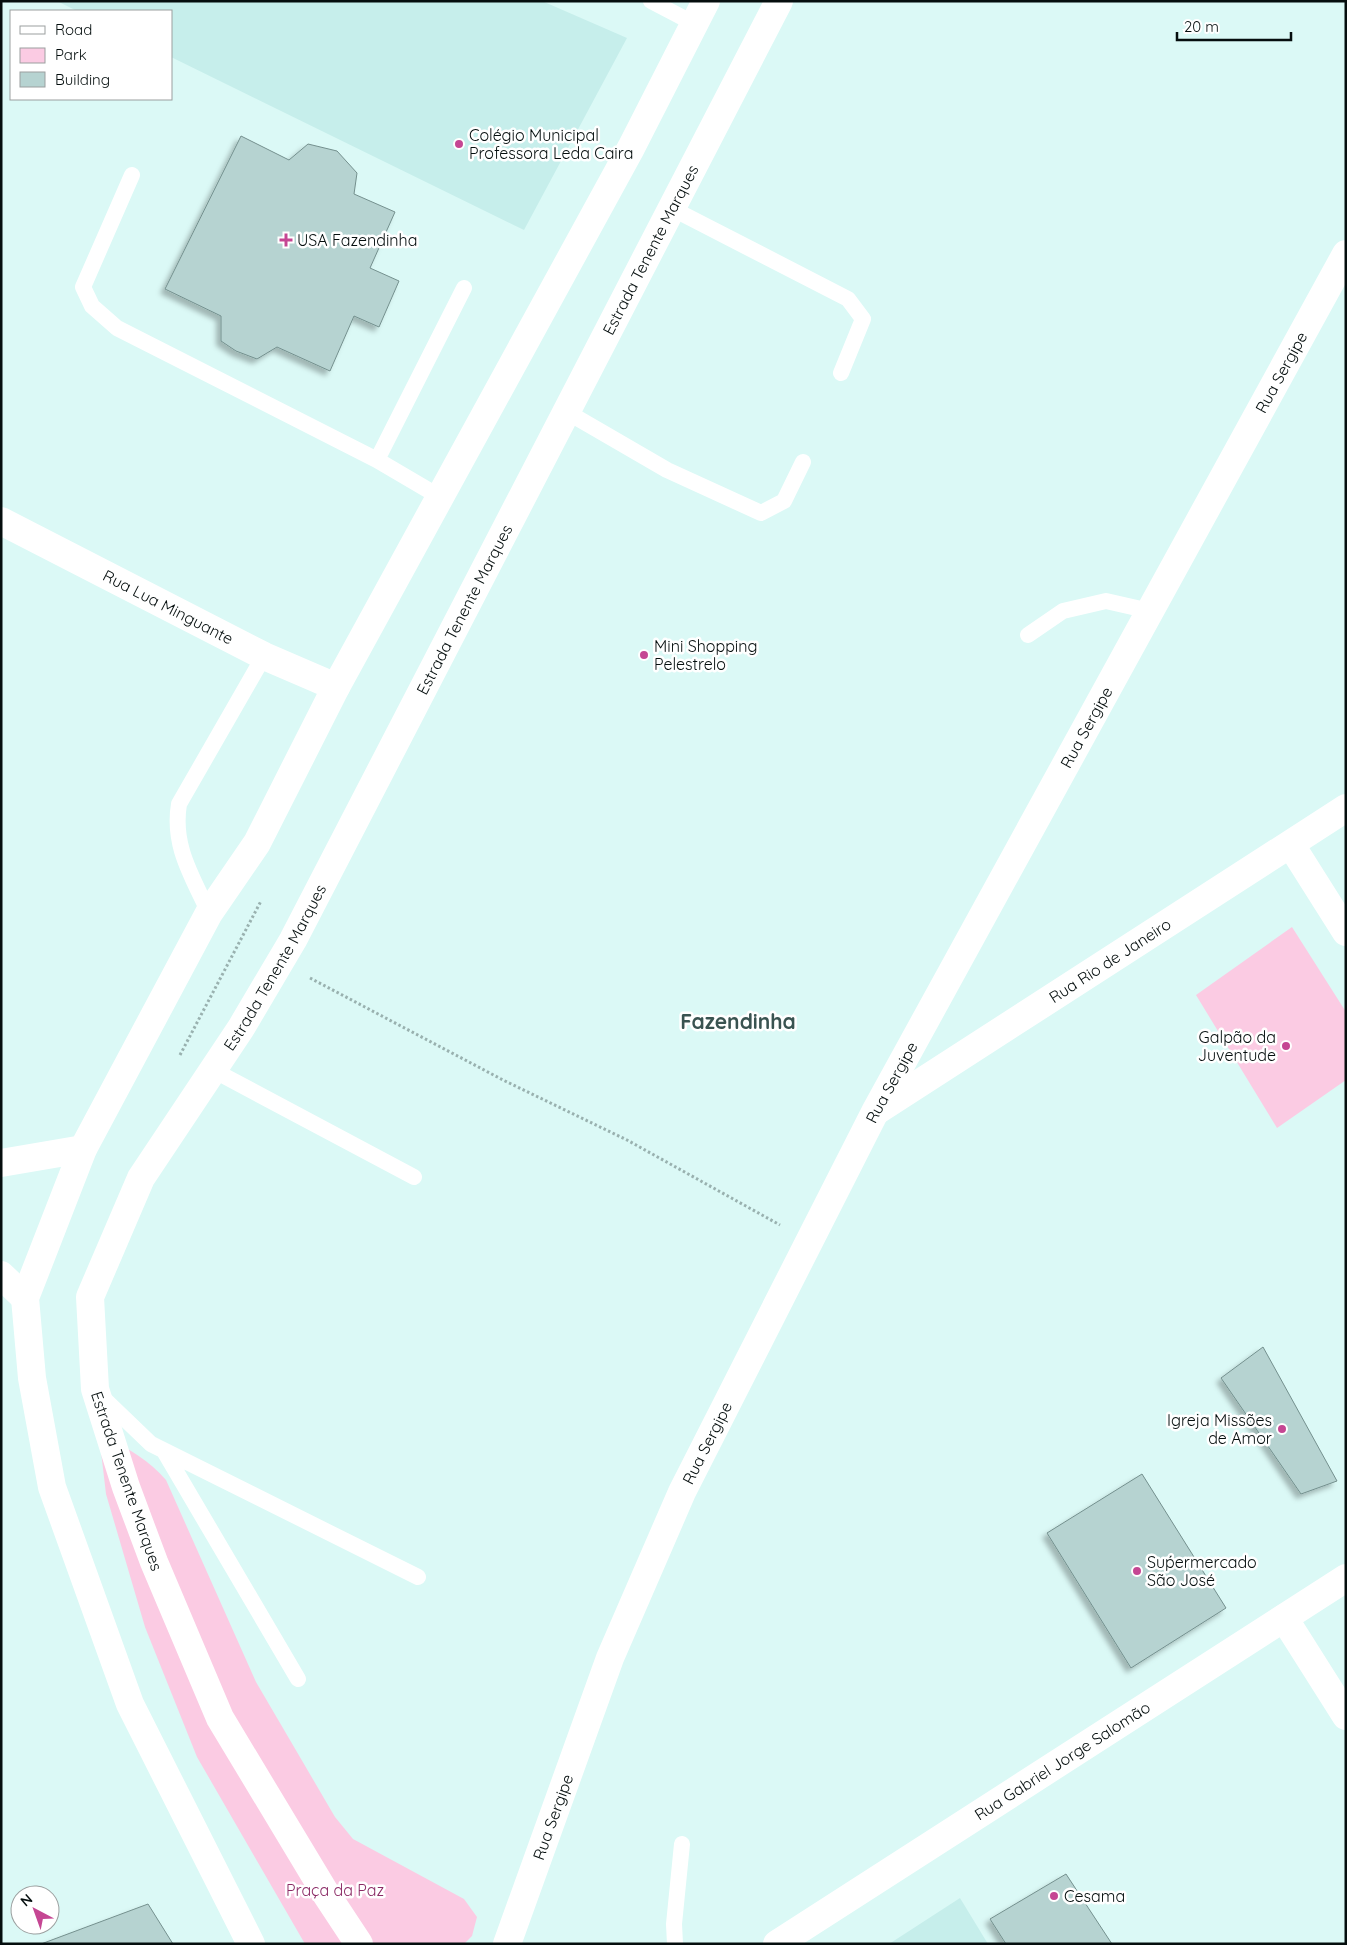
<svg xmlns="http://www.w3.org/2000/svg" width="1347" height="1945" viewBox="0 0 1347 1945" font-family="Quicksand,sans-serif">
  <defs>
    <filter id="shadow"><feDropShadow dx="-4.5" dy="4.5" stdDeviation="2.5" flood-color="#0004"/></filter>
  </defs>
  <rect width="100%" height="100%" fill="#dbf9f6"/>
  <path fill="#c6eeeb" d="M57 1H542L627 38 524 230 171 57V11H77Z
    M960 1898 988 1944H889Z"/>
  <path fill="#fbcbe3" d="M1292 927 1346 1012V1080L1277 1128 1196 995Z
    M107 1438C129 1449 150 1461 166 1480L256 1682 335 1817 353 1839 464 1899 477 1917 472 1936 464 1944H305L197 1757 145 1627 106 1494 100 1443Z"/>
  <path fill="#b6d3d1" stroke="#74908e" filter="url(#shadow)" d="M241 136 289 160 308 144 337 151 357 173 354 194 395 212 370 268 399 281 379 327 354 316 330 371 277 347 257 359 236 351 221 341V316L165 289Z
    M1263 1347 1337 1481 1301 1494 1221 1378Z
    M1142 1474 1226 1608 1131 1668 1047 1533Z
    M1066 1874 1112 1944H1006L990 1919Z
    M148 1904 173 1944H41Z"/>
  <g fill="none" stroke-linecap="round" stroke-linejoin="round">
    <path stroke="#99b1af" stroke-width="3" stroke-dasharray="2.5 2.5" stroke-linecap="butt" d="M310 978 503 1080 627 1140 780 1225
      M180 1055 261 901"/>
    <path stroke="#fff" stroke-width="16" d="M651 1 693 23
      M132 175 83 287 92 306 117 328 377 460 440 497
      M671 208 848 299 863 319 841 373
      M567 412 667 470 761 513 784 501 803 462
      M377 460 464 288
      M1028 635 1063 611 1106 601 1150 611
      M209 913C192 876 172 846 179 804L264 656
      M213 1070 414 1177
      M101 1396 151 1444 418 1577
      M164 1451 298 1679
      M675 1944 674 1924 682 1844"/>
    <g stroke="#fff" stroke-width="28">
      <path id="s1" d="M1 521 264 656 336 687"/>
      <path d="M1291 845 1346 932"/>
      <path id="s2" d="M878 1110 1346 808"/>
      <path d="M1284 1618 1346 1716"/>
      <path id="s3" d="M507 1944 610 1658 682 1492 875 1112 1346 254"/>
      <path id="s4" d="M777 1944 1346 1578"/>
    </g>
    <path stroke="#fff" stroke-width="28" d="M1 1163 83 1149
      M1 1275 25 1298"/>
    <g stroke="#fff" stroke-width="28">
      <path d="M251 1944 130 1704 52 1487 32 1378 25 1298 83 1149 209 913 257 843 336 687 631 148 706 1"/>
      <path id="s5" d="M359 1944 326 1894 220 1718 154 1562 126 1487 95 1389 90 1297 141 1178 241 1028 293 940 779 1"/>
    </g>
  </g>
  <g fill="#c54693" stroke="#fff" stroke-width="2">
    <circle cx="459" cy="144" r="5"/>
    <path d="M283.5 232.5h5v5h5v5h-5v5h-5v-5h-5v-5h5z"/>
    <circle cx="644" cy="655" r="5"/>
    <circle cx="1286" cy="1046" r="5"/>
    <circle cx="1282" cy="1429" r="5"/>
    <circle cx="1137" cy="1571" r="5"/>
    <circle cx="1054" cy="1896" r="5"/>
  </g>
  <g text-anchor="middle" dominant-baseline="central" stroke-width="5" stroke-linejoin="round" paint-order="stroke">
    <g font-size="16" fill="#050e0e" stroke="#fff" text-anchor="start">
      <text x="469" y="135">Colégio Municipal<tspan x="469" dy="18">Professora Leda Caira</tspan></text>
      <text x="297" y="240">USA Fazendinha</text>
      <text x="654" y="646">Mini Shopping<tspan x="654" dy="18">Pelestrelo</tspan></text>
      <text x="1276" y="1037" text-anchor="end">Galpão da<tspan x="1276" dy="18">Juventude</tspan></text>
      <text x="1272" y="1420" text-anchor="end">Igreja Missões<tspan x="1272" dy="18">de Amor</tspan></text>
      <text x="1147" y="1562">Suṕermercado<tspan x="1147" dy="18">São José</tspan></text>
      <text x="1064" y="1896">Cesama</text>
    </g>
    <g font-size="16" fill="#050e0e" stroke="#fff">
      <text stroke="none"><textPath href="#s5" startOffset="1899">Estrada Tenente Marques</textPath></text>
      <text stroke="none"><textPath href="#s3" startOffset="1755">Rua Sergipe</textPath></text>
      <text stroke="none"><textPath href="#s1" startOffset="188">Rua Lua Minguante</textPath></text>
      <text stroke="none"><textPath href="#s5" startOffset="1494">Estrada Tenente Marques</textPath></text>
      <text stroke="none"><textPath href="#s3" startOffset="1350">Rua Sergipe</textPath></text>
      <text stroke="none"><textPath href="#s2" startOffset="276">Rua Rio de Janeiro</textPath></text>
      <text stroke="none"><textPath href="#s5" startOffset="1089">Estrada Tenente Marques</textPath></text>
      <text stroke="none"><textPath href="#s3" startOffset="945">Rua Sergipe</textPath></text>
      <text stroke="none"><textPath href="#s3" startOffset="540">Rua Sergipe</textPath></text>
      <text transform="translate(127 1481) rotate(71)">Estrada Tenente Marques</text>
      <text stroke="none"><textPath href="#s4" startOffset="339">Rua Gabriel Jorge Salomão</textPath></text>
      <text stroke="none"><textPath href="#s3" startOffset="135">Rua Sergipe</textPath></text>
    </g>
    <g font-size="16" fill="#8b2b66" stroke="#fff">
      <text x="335" y="1890">Praça da Paz</text>
    </g>
    <g font-size="21" font-weight="bold" fill="#395351" stroke="#fff">
      <text x="738" y="1021">Fazendinha</text>
    </g>
  </g>
  <rect width="1347" height="1945" fill="none" stroke="#050e0e" stroke-width="5"/>
  <rect x="10" y="10" width="162" height="90" fill="#ffffff" stroke="#9b9f9f"/>
  <rect x="20" y="26" width="25" height="8" fill="#ffffff" stroke="#9b9f9f"/>
  <text x="55" y="35" font-size="15" fill="#050e0e">Road</text>
  <rect x="20" y="48" width="25" height="15" fill="#fbcbe3" stroke="#9b9f9f"/>
  <text x="55" y="60" font-size="15" fill="#050e0e">Park</text>
  <rect x="20" y="72" width="25" height="15" fill="#b6d3d1" stroke="#9b9f9f"/>
  <text x="55" y="85" font-size="15" fill="#050e0e">Building</text>
  <g transform="translate(35 1910) rotate(319)"><circle r="24" fill="#ffffff" stroke="#9b9f9f"/>
  <path d="M0-4L9 19L0 12L-9 19Z" fill="#c54693"/>
  <text y="-8" font-size="14" font-weight="bold" text-anchor="middle" fill="#050e0e">N</text>
  </g>
  <path d="M1177 32v8h114v-8" fill="none" stroke="#050e0e" stroke-width="2.5"/>
  <text x="1184" y="32" font-size="15" fill="#050e0e" stroke="#ffffff" stroke-width="4" paint-order="stroke">20 m</text>
</svg>
